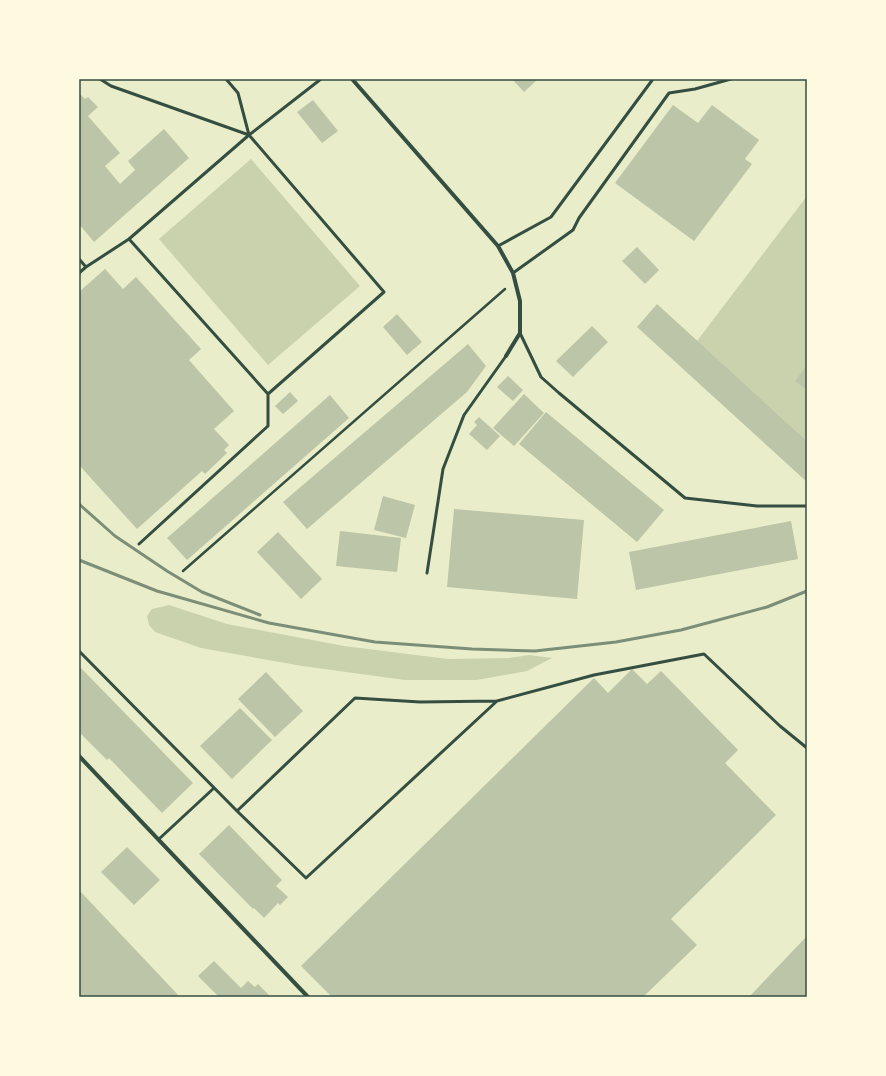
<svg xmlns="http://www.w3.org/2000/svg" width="886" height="1076" viewBox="0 0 886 1076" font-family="Arial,sans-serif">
  <rect width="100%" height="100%" fill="#e9edc9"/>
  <path fill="#cad2ad" d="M251 159 360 286 268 365 159 239Z
    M807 196V441L697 341Z
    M169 605 227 624 344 646 448 659 509 658 529 655 552 658 527 671 477 680H405L302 666 201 648 155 632 149 625 147 616 152 609Z"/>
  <path fill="#bcc5a7" d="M512 79H538L524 92Z
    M79 93 85 99 88 97 98 107 88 116 120 153 105 166 120 184 135 170 128 161 164 129 189 158 94 242 79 224Z
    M313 100 338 131 322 143 297 112Z
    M673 105 698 123 712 105 759 140 745 159 752 164 694 241 615 183Z
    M637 247 659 270 645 284 622 261Z
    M105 269 123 289 136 277 201 349 189 360 234 411 214 429 229 445 224 450 227 453 205 474 202 471 137 529 79 465V292Z
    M657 304 807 441V482L637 327Z
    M397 314 422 342 407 355 383 327Z
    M592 326 608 342 573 377 556 361Z
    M468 344 486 366 467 392 307 529 283 502Z
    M807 365V390L795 381Z
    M508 376 523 390 513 401 497 387Z
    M290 392 298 401 283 414 275 406Z
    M524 394 544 413 514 446 493 428Z
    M330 395 349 418 187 560 167 538Z
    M546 412 664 510 637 542 519 444Z
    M479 417 500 436 487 450 469 434 477 425 474 422Z
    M383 496 415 505 406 538 374 530Z
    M454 509 584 520 577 599 447 587Z
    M791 521 798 559 636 590 629 552Z
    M340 531 401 538 397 572 336 566Z
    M278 532 322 579 301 599 257 552Z
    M80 667 193 783 162 813 109 758 107 760 79 732Z
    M632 669 647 684 661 671 738 750 725 763 776 815 671 919 697 945 643 997H332L301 966 594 678 608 693Z
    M266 672 303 711 275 737 238 699Z
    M240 708 272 740 232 779 200 746Z
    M229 825 282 880 276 886 288 897 280 905 278 903 264 918 254 908 253 909 199 854Z
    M127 847 160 880 134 905 101 872Z
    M79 890 180 997H79Z
    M807 936V997H749Z
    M214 961 241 988 248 981 255 987 258 984 270 996 219 997 198 976Z"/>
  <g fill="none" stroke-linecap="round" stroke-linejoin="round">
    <path stroke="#344e41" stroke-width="2.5" d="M183 571 505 289"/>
    <path stroke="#344e41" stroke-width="3" d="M100 79 111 86 249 135 384 292 268 394
      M226 79 238 93 249 135
      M498 246 551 217 653 79
      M79 259 86 267 129 239
      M79 273 86 267
      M513 273 573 230 579 218 669 93 695 89 731 79
      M520 333 541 377 559 393 685 498 757 506H807
      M139 544 268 426V394L129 239 249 135 321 79
      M427 573 443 469 464 415 506 356
      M79 651 237 811 306 878 497 701 594 675 704 654 780 726 807 748
      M237 811 355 698 420 702 497 701
      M159 839 214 788"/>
    <path stroke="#344e41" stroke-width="4" d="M352 79 498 246 513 273 520 301V333L506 356
      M79 756 308 997"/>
    <path stroke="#7c8e77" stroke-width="3" d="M79 504 115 536 167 571 202 592 260 615
      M79 560 157 591 269 623 375 642 472 649 535 651 616 642 681 630 767 607 807 591"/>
  </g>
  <rect width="886" height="1076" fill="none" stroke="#fefae0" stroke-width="160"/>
  <rect x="80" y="80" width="726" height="916" fill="none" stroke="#344e41" stroke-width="1.5"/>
</svg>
